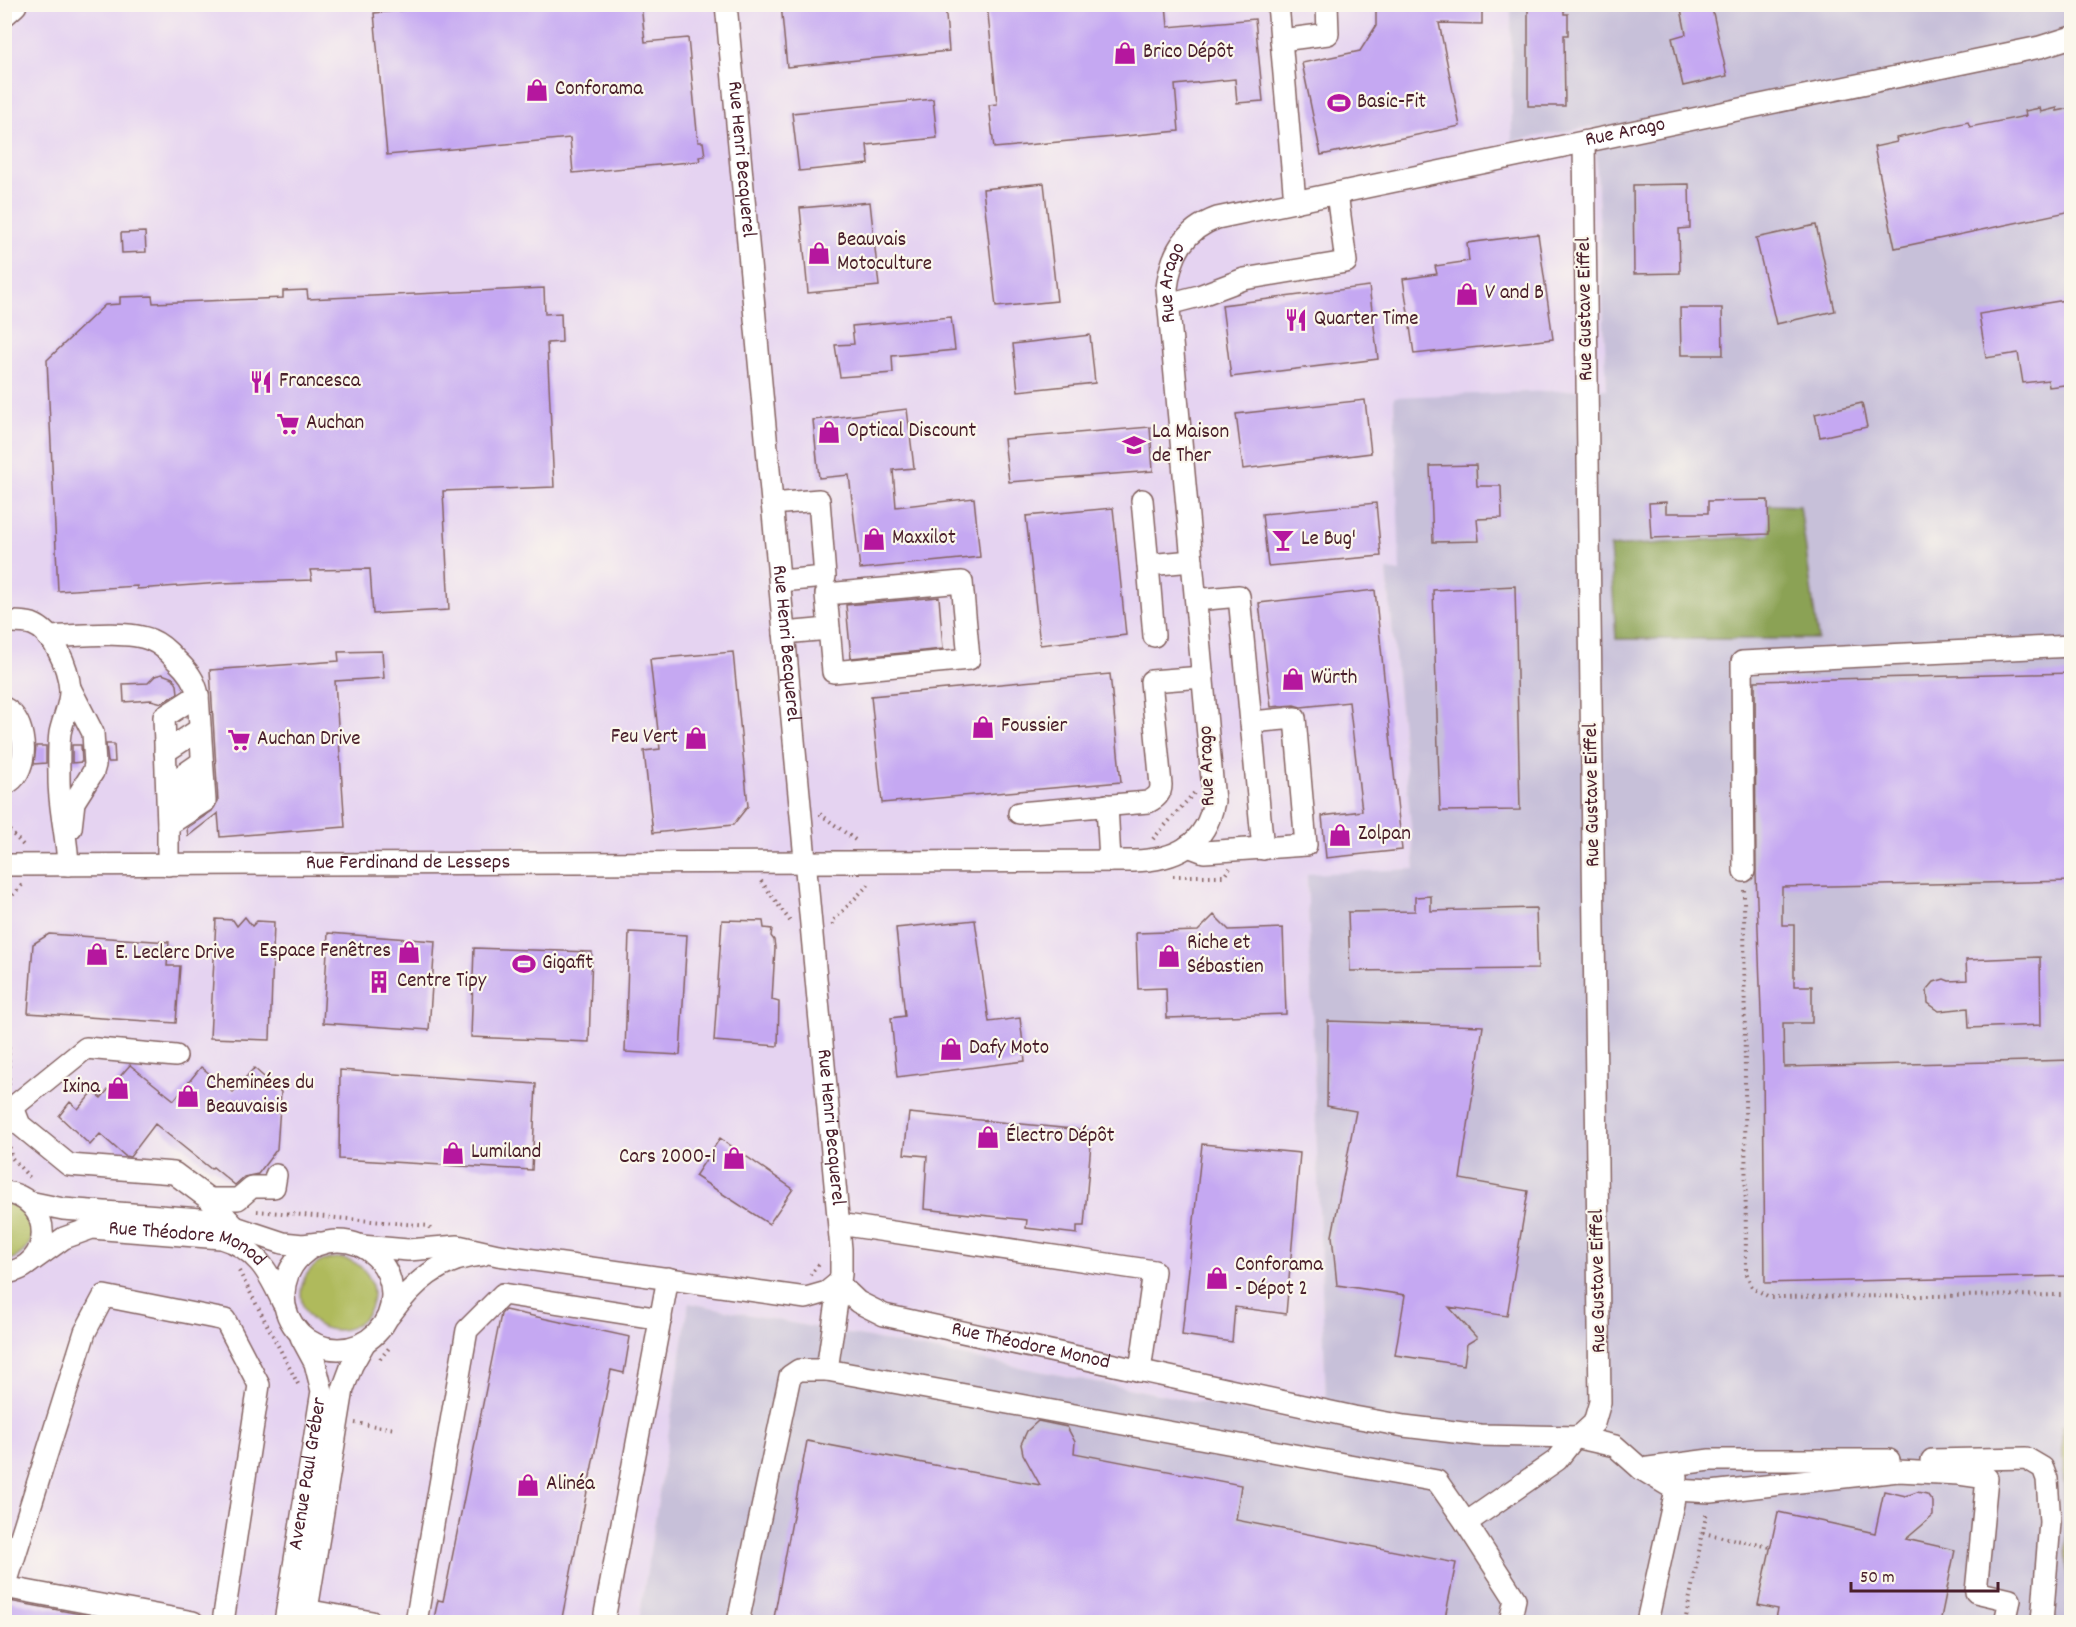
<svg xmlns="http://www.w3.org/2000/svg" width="2076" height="1627" viewBox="0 0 2076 1627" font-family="Dekko,sans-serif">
  <rect width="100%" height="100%" fill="#fbf7ec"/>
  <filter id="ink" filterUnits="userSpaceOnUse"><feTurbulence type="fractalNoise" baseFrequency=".0167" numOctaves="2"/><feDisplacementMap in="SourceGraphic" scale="12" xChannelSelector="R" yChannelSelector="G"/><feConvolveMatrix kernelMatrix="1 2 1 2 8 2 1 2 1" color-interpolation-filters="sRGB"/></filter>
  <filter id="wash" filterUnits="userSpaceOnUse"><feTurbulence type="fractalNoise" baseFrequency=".008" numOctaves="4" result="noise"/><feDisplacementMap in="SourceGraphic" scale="24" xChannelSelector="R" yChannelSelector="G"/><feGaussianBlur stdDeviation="1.35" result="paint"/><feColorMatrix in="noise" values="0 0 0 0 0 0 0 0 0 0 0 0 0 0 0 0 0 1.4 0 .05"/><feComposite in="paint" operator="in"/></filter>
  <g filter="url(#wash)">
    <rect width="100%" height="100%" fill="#f3e3c8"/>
    <path fill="#e5d3f1" d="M5 5H1511L1512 141 1595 126 1607 389 1394 398 1401 572 1387 571 1415 869 1307 875 1327 1427 689 1303 639 1622H5Z"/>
    <path fill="#c7c0d9" d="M1511 5H2071L2072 1427H2062L2069 1622H639L689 1303 1327 1427 1307 874 1415 869 1387 570 1400 572 1394 397 1607 389 1595 126 1512 141Z"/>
    <path fill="#afba5c" stroke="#7c6c44" stroke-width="1.5" d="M4 1203C11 1205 18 1205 23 1210 43 1231 29 1256 4 1262Z
      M301 1294a36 36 0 1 1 72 0a36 36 0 1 1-72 0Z
      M2062 1426 2071 1427V1622H2069Z"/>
    <path fill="#8ba254" stroke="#6a6040" stroke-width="1.5" d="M1768 505 1800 506 1818 639H1616L1610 547 1762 536Z"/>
    <g id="blocks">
      <path fill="#c5a8f2" d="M472 4H641L645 42 688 38 698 142H703L705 156 699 157 700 161 573 173 570 138 387 155 374 13Z
        M781 4H945L949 51 787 67Z
        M987 4H1166L1168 27 1255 19 1263 101 1237 103 1235 79 1175 85 1179 131 994 148 989 105 997 104Z
        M1376 4H1482V24L1439 23 1460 126 1321 155 1302 63 1360 51 1376 26Z
        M1528 4H1564V14H1568V35H1564L1565 106H1528Z
        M1680 4H1711L1727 76 1683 86 1672 38 1686 34Z
        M933 99 937 138 867 145 869 164 799 171 792 113Z
        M2040 108 2041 112 2057 108V111L2072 108V211L1895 248 1874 147 1897 142 1896 138 1968 122 1970 127 2026 116 2025 111Z
        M1044 183 1057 301 996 307 983 189Z
        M1689 184 1690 228 1679 229 1680 273 1634 274 1633 185Z
        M870 202 879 286 808 293 800 208Z
        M1816 225 1835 311 1776 324 1756 238Z
        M145 232 146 252 122 253 121 233Z
        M1538 234 1553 339 1414 354 1403 279 1437 274 1435 266 1469 261 1467 243Z
        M1369 286 1378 359 1231 377 1222 305Z
        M544 288 545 314 561 313 562 342 547 343 554 487 443 491 449 610 373 614 370 569 310 570 312 580 221 583 137 589V586L58 591 47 360 105 305 120 304V297L152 296 153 303 283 298V291L307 290 308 299Z
        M2072 299V384L2049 387 2048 380 2023 383 2018 353 1986 358 1979 314Z
        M1680 308H1722L1723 355H1681Z
        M951 317 955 350 892 356 893 373 840 377 835 345 854 344 852 326Z
        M1090 335 1095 383 1018 391 1013 344Z
        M1365 400 1371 453 1243 469 1236 414Z
        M1862 403 1867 427 1820 437 1815 414Z
        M907 409 914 468 893 470 896 507 974 498 980 557 860 569 849 475 819 478 813 420Z
        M1150 427 1153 471 1009 482 1004 439Z
        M1476 465 1477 486H1501L1502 518 1477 519 1479 541 1433 542 1430 466Z
        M1768 500 1769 534 1651 538 1649 503 1666 502V513H1708V501Z
        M1376 503 1381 556 1268 566 1262 514Z
        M1113 508 1126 635 1040 645 1026 516Z
        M1515 586 1520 810 1440 811 1433 590Z
        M1375 590 1402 850 1326 858 1322 816 1362 811 1349 702 1301 707 1294 705 1271 707 1259 603Z
        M939 597 943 649 851 658 846 605Z
        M382 651 384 678 335 681 345 827 220 837 218 813 188 836 187 828 212 811 218 801 210 670 339 661 338 652Z
        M733 652 748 806 733 825 653 833 644 751 660 749 650 659Z
        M2072 673V881L1782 887V925H1794V986H1812V1023H1783L1784 1067 2072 1060V1276L1765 1283 1763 1067 1756 874 1755 681Z
        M162 674 173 678 177 685 178 693 162 703 151 700 124 702 123 684 148 683 155 676Z
        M1110 674 1121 782 882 803 871 696Z
        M106 744H114L115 762H108Z
        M72 745H81L82 762 72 763Z
        M36 746H46V763L34 764Z
        M1431 896V911L1536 908 1538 969 1350 971 1348 912 1415 911V897Z
        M1214 915 1229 930 1283 928 1286 1014 1167 1018 1166 988 1138 989 1136 933 1198 931Z
        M245 917 252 926 257 921 274 922 270 1040 210 1038 216 919 233 920 237 926Z
        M722 920 763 921 764 928 772 929 771 936 774 940 775 948 772 1000 779 1002 778 1046 714 1041Z
        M975 920 989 1022 1020 1018 1025 1061 897 1077 891 1018 905 1016 896 928Z
        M629 932 687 935 680 1055 625 1052Z
        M328 933 435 941 429 1030 323 1023Z
        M49 934 169 942 167 966H180L176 1023 28 1013 33 944Z
        M474 948 592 952 589 1042 471 1037Z
        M2040 957 2041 1025 1969 1028 1968 1008 1939 1011 1928 1003 1927 990 1934 982 1944 979 1949 981 1967 980 1966 960Z
        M1328 1021 1483 1026 1460 1179 1528 1191 1507 1316 1449 1307 1477 1338 1467 1344 1464 1365 1395 1355 1405 1295 1337 1285 1332 1236 1356 1111 1327 1106Z
        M130 1065 174 1100 201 1067 233 1092 254 1068 281 1092 277 1149 258 1174 244 1177 235 1185 213 1167 211 1169 155 1124 130 1157 125 1156 100 1134 90 1145 59 1116 70 1102 78 1109 93 1092 101 1098Z
        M340 1070 536 1084 532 1170 339 1159Z
        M909 1113 1092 1131 1084 1226H1077V1234L1026 1228 1027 1220 924 1209 927 1156 904 1154Z
        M720 1138 793 1189 769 1224 695 1176Z
        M1202 1144 1300 1153 1286 1314 1235 1307 1232 1342 1182 1335Z
        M505 1310 630 1337 624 1373 611 1370 561 1623H433L438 1600 443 1601 447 1583 501 1314Z
        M1038 1421 1067 1427 1075 1442 1074 1453 1241 1485 1236 1520 1456 1563 1444 1623H773L807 1441 1040 1485 1023 1454 1021 1444 1027 1431Z
        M1884 1491 1906 1496 1917 1492 1927 1494 1933 1502V1516L1906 1539 1955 1550 1940 1623H1775L1778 1609 1758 1605 1778 1512 1875 1533Z
        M4 1600 91 1616 90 1623H4Z"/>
    </g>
  </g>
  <g filter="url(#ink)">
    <use href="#blocks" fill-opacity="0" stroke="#856462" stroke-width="1.5"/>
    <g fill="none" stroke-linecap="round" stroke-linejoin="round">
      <g stroke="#856462" stroke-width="24">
        <g id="minor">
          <path id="s1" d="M726 4 841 1249V1274L827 1370 1437 1481 1466 1523 1557 1460 1575 1437 1581 1435 1594 1423 1600 1402 1584 142"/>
          <path d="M1278 4 1295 202"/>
          <path d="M1281 40 1328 34 1327 4"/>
          <path d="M1168 304 1199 296 1244 279 1346 262 1337 193"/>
          <path d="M1142 500 1148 565"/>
          <path d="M772 504 819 500 825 577 780 581"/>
          <path d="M962 582 969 659 833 672 826 594Z"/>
          <path d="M1196 600 1239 596 1263 849"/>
          <path d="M4 622C13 622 23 621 32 624 54 632 68 667 70 689 71 704 63 718 60 733 58 748 59 764 59 779 59 809 67 836 68 865"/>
          <path d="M784 633 829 629"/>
          <path d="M1154 636 1148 565 1192 561"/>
          <path d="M48 637C75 636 128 630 151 640 161 644 169 652 176 660 187 670 195 680 198 695L205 801 168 825V865"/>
          <path d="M70 688 93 733 95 765 93 772 74 802 71 828"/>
          <path d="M4 708C24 718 28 753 18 772 15 778 10 782 4 785"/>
          <path d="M165 752 200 729"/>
          <path d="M167 786 202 762"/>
          <path d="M1107 805 1110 861"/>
          <path d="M168 807 203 780"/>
          <path d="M1019 813 1148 802C1156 798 1161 794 1161 785L1151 681 1203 677"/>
          <path d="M168 825 164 717 198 695"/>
          <path d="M1188 846 1204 852 1306 845 1295 718 1251 722"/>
          <path id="s2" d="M9 865 1133 861C1175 860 1206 846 1214 801L1167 288C1171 254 1184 230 1217 218L2040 47 2072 37"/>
          <path d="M1744 871 1742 662 2072 646"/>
          <path d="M4 1107H13L86 1048 176 1056"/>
          <path d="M13 1107 20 1125 69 1165 174 1173 209 1199 234 1226"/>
          <path d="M4 1192C55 1198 55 1268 4 1273"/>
          <path d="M209 1199H238L252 1187H274L276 1175"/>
          <path d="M29 1202 63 1209 214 1220 283 1243 303 1245 319 1243"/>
          <path d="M839 1224 1154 1271 1140 1371"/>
          <circle cx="338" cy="1295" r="54"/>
          <path id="s3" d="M361 1246 408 1250 458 1246 498 1255 806 1298 827 1292 838 1283 858 1302 884 1315 1354 1417 1404 1426 1480 1435 1575 1437 1615 1446 1641 1469 1676 1490 1711 1492 1898 1471 1959 1474 1987 1478 1976 1592 2010 1600 2005 1622"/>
          <path id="s4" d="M29 1263 64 1238 92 1228 221 1238C256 1248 269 1272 283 1303"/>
          <path d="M389 1316C413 1283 440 1258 482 1255"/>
          <path d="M1932 1460 2026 1458 2043 1468 2047 1479 2050 1522 2042 1622"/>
          <path d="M1641 1469 1710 1460H1889"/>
          <path d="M1466 1523 1515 1599 1510 1622"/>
          <path d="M4 1587 193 1622"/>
          <path d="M5 1587 85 1332 104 1296 225 1320 259 1385 223 1622"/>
          <path d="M294 1608 372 1622"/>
          <path id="s5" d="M285 1622 322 1391 315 1363 301 1337"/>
          <path d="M305 1622 343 1389 352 1365 365 1342"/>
          <path d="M416 1622 467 1330 503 1294 661 1319"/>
          <path d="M605 1622V1614L668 1278"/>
          <path d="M738 1622 790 1376 799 1370H827"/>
          <path d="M1647 1622 1676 1490 1677 1476"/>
        </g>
      </g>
      <g stroke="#856462" stroke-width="30">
        <path id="major" d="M4 12 13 4"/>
      </g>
      <path stroke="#856462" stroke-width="4" stroke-dasharray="1.5 4.5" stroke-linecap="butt" d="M107 4V6
        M5 802 6 827 23 845
        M820 814 858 842
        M1153 839 1194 793
        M1173 876H1224L1230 868
        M761 881 790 921
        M1744 890 1746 1272 1752 1287 1769 1297 2072 1295
        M833 925 832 922 871 882
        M9 1085 7 904 9 899 22 885
        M9 1141 11 1157 31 1179
        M257 1211 429 1226 430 1229
        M239 1271 298 1384
        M810 1275 821 1262
        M380 1359 389 1348
        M355 1423 396 1429
        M1703 1533 1770 1547
        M258 1622 266 1615
        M1685 1622 1707 1511"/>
      <use href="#minor" stroke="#fff" stroke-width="21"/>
      <use href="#major" stroke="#fff" stroke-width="27"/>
    </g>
  </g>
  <defs>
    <g id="shop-bare" transform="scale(1.8)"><path d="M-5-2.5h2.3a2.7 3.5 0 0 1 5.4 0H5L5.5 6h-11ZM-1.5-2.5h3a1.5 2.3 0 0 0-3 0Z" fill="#b5179e" stroke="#fbf7ec" stroke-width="2.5" paint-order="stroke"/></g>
    <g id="stadium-bare" transform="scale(1.8)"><path d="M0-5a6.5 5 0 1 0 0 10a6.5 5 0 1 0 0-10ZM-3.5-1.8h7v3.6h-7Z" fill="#b5179e" stroke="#fbf7ec" stroke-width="2.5" paint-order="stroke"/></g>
    <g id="restaurant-bare" transform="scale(1.8)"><path d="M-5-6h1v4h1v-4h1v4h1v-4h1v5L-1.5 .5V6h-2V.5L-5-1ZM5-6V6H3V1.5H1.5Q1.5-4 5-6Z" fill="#b5179e" stroke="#fbf7ec" stroke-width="2.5" paint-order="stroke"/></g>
    <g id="supermarket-bare" transform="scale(1.8)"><path d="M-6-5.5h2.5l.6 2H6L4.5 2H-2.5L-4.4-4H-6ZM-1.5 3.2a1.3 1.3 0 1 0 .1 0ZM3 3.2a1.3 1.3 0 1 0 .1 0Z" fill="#b5179e" stroke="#fbf7ec" stroke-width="2.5" paint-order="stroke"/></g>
    <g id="school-bare" transform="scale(1.8)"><path d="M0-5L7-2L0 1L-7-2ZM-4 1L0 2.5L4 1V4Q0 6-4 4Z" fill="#b5179e" stroke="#fbf7ec" stroke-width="2.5" paint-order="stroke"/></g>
    <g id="bar-bare" transform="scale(1.8)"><path d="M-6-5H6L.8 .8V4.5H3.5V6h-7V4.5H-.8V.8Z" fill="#b5179e" stroke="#fbf7ec" stroke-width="2.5" paint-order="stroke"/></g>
    <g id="building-bare" transform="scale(1.8)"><path d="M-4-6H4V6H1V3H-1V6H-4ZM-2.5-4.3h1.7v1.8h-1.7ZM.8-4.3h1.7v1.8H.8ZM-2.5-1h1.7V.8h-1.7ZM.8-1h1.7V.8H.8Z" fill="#b5179e" stroke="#fbf7ec" stroke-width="2.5" paint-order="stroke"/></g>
  </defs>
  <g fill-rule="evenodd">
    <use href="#shop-bare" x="1125" y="53"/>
    <use href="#shop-bare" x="537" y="90"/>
    <use href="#stadium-bare" x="1339" y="103"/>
    <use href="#shop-bare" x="819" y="253"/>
    <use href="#shop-bare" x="1467" y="294"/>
    <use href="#restaurant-bare" x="1296" y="320"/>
    <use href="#restaurant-bare" x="261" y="382"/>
    <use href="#supermarket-bare" x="288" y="424"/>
    <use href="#shop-bare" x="829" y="432"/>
    <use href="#school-bare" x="1134" y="445"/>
    <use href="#shop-bare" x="874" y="539"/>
    <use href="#bar-bare" x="1283" y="540"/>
    <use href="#shop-bare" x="1293" y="679"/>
    <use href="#shop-bare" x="983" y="727"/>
    <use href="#shop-bare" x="696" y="738"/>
    <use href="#supermarket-bare" x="239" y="740"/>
    <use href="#shop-bare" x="1340" y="835"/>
    <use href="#shop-bare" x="409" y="952"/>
    <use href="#shop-bare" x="97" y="954"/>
    <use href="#shop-bare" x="1169" y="956"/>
    <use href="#stadium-bare" x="524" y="964"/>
    <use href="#building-bare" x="379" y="982"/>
    <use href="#shop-bare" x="951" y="1049"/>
    <use href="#shop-bare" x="118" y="1088"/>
    <use href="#shop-bare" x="188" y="1096"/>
    <use href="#shop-bare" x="988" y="1137"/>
    <use href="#shop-bare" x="453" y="1153"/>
    <use href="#shop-bare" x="734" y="1158"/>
    <use href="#shop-bare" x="1217" y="1278"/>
    <use href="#shop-bare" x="528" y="1485"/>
  </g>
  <g text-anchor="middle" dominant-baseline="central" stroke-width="4.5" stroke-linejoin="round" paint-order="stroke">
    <g font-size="21" fill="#4a1f2b" stroke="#fbf7ec" text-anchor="start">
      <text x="1143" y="53">Brico Dépôt</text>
      <text x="555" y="90">Conforama</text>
      <text x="1357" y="103">Basic-Fit</text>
      <text x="837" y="241">Beauvais<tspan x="837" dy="24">Motoculture</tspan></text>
      <text x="1485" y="294">V and B</text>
      <text x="1314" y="320">Quarter Time</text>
      <text x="279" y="382">Francesca</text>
      <text x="306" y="424">Auchan</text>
      <text x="847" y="432">Optical Discount</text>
      <text x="1152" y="433">La Maison<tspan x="1152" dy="24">de Ther</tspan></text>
      <text x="892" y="539">Maxxilot</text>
      <text x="1301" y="540">Le Bug'</text>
      <text x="1311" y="679">Würth</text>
      <text x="1001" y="727">Foussier</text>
      <text x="678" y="738" text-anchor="end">Feu Vert</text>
      <text x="257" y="740">Auchan Drive</text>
      <text x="1358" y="835">Zolpan</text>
      <text x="1187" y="944">Riche et<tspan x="1187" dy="24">Sébastien</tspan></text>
      <text x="391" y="952" text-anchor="end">Espace Fenêtres</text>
      <text x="115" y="954">E. Leclerc Drive</text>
      <text x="542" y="964">Gigafit</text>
      <text x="397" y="982">Centre Tipy</text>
      <text x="969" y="1049">Dafy Moto</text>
      <text x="206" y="1084">Cheminées du<tspan x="206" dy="24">Beauvaisis</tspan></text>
      <text x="100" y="1088" text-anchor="end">Ixina</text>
      <text x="1006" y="1137">Électro Dépôt</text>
      <text x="471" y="1153">Lumiland</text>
      <text x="716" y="1158" text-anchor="end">Cars 2000-1</text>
      <text x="1235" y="1266">Conforama<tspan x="1235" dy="24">- Dépot 2</tspan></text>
      <text x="546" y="1485">Alinéa</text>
    </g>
    <g font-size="21" fill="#4a1f2b" stroke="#fbf7ec">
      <text stroke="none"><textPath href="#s2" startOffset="2259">Rue Arago</textPath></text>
      <text stroke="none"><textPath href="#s1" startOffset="156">Rue Henri Becquerel</textPath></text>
      <text stroke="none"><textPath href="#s2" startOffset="1756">Rue Arago</textPath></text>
      <text transform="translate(1586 309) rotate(-91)">Rue Gustave Eiffel</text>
      <text stroke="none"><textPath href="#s1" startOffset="642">Rue Henri Becquerel</textPath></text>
      <text transform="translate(1208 766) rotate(-92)">Rue Arago</text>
      <text transform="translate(1593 795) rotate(-91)">Rue Gustave Eiffel</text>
      <text stroke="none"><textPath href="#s2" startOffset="399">Rue Ferdinand de Lesseps</textPath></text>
      <text stroke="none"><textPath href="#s1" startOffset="1128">Rue Henri Becquerel</textPath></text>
      <text stroke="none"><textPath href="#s4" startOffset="170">Rue Théodore Monod</textPath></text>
      <text transform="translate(1599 1281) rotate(-91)">Rue Gustave Eiffel</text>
      <text stroke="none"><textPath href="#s3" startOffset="692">Rue Théodore Monod</textPath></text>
      <text stroke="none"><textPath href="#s5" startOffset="150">Avenue Paul Gréber</textPath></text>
    </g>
  </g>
  <rect width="2076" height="1627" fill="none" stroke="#fbf7ec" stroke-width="24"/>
  <path d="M1851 1582v9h147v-9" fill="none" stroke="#4a1f2b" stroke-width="3"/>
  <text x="1860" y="1582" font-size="18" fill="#4a1f2b" stroke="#fbf7ec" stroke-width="4.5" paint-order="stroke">50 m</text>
</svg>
